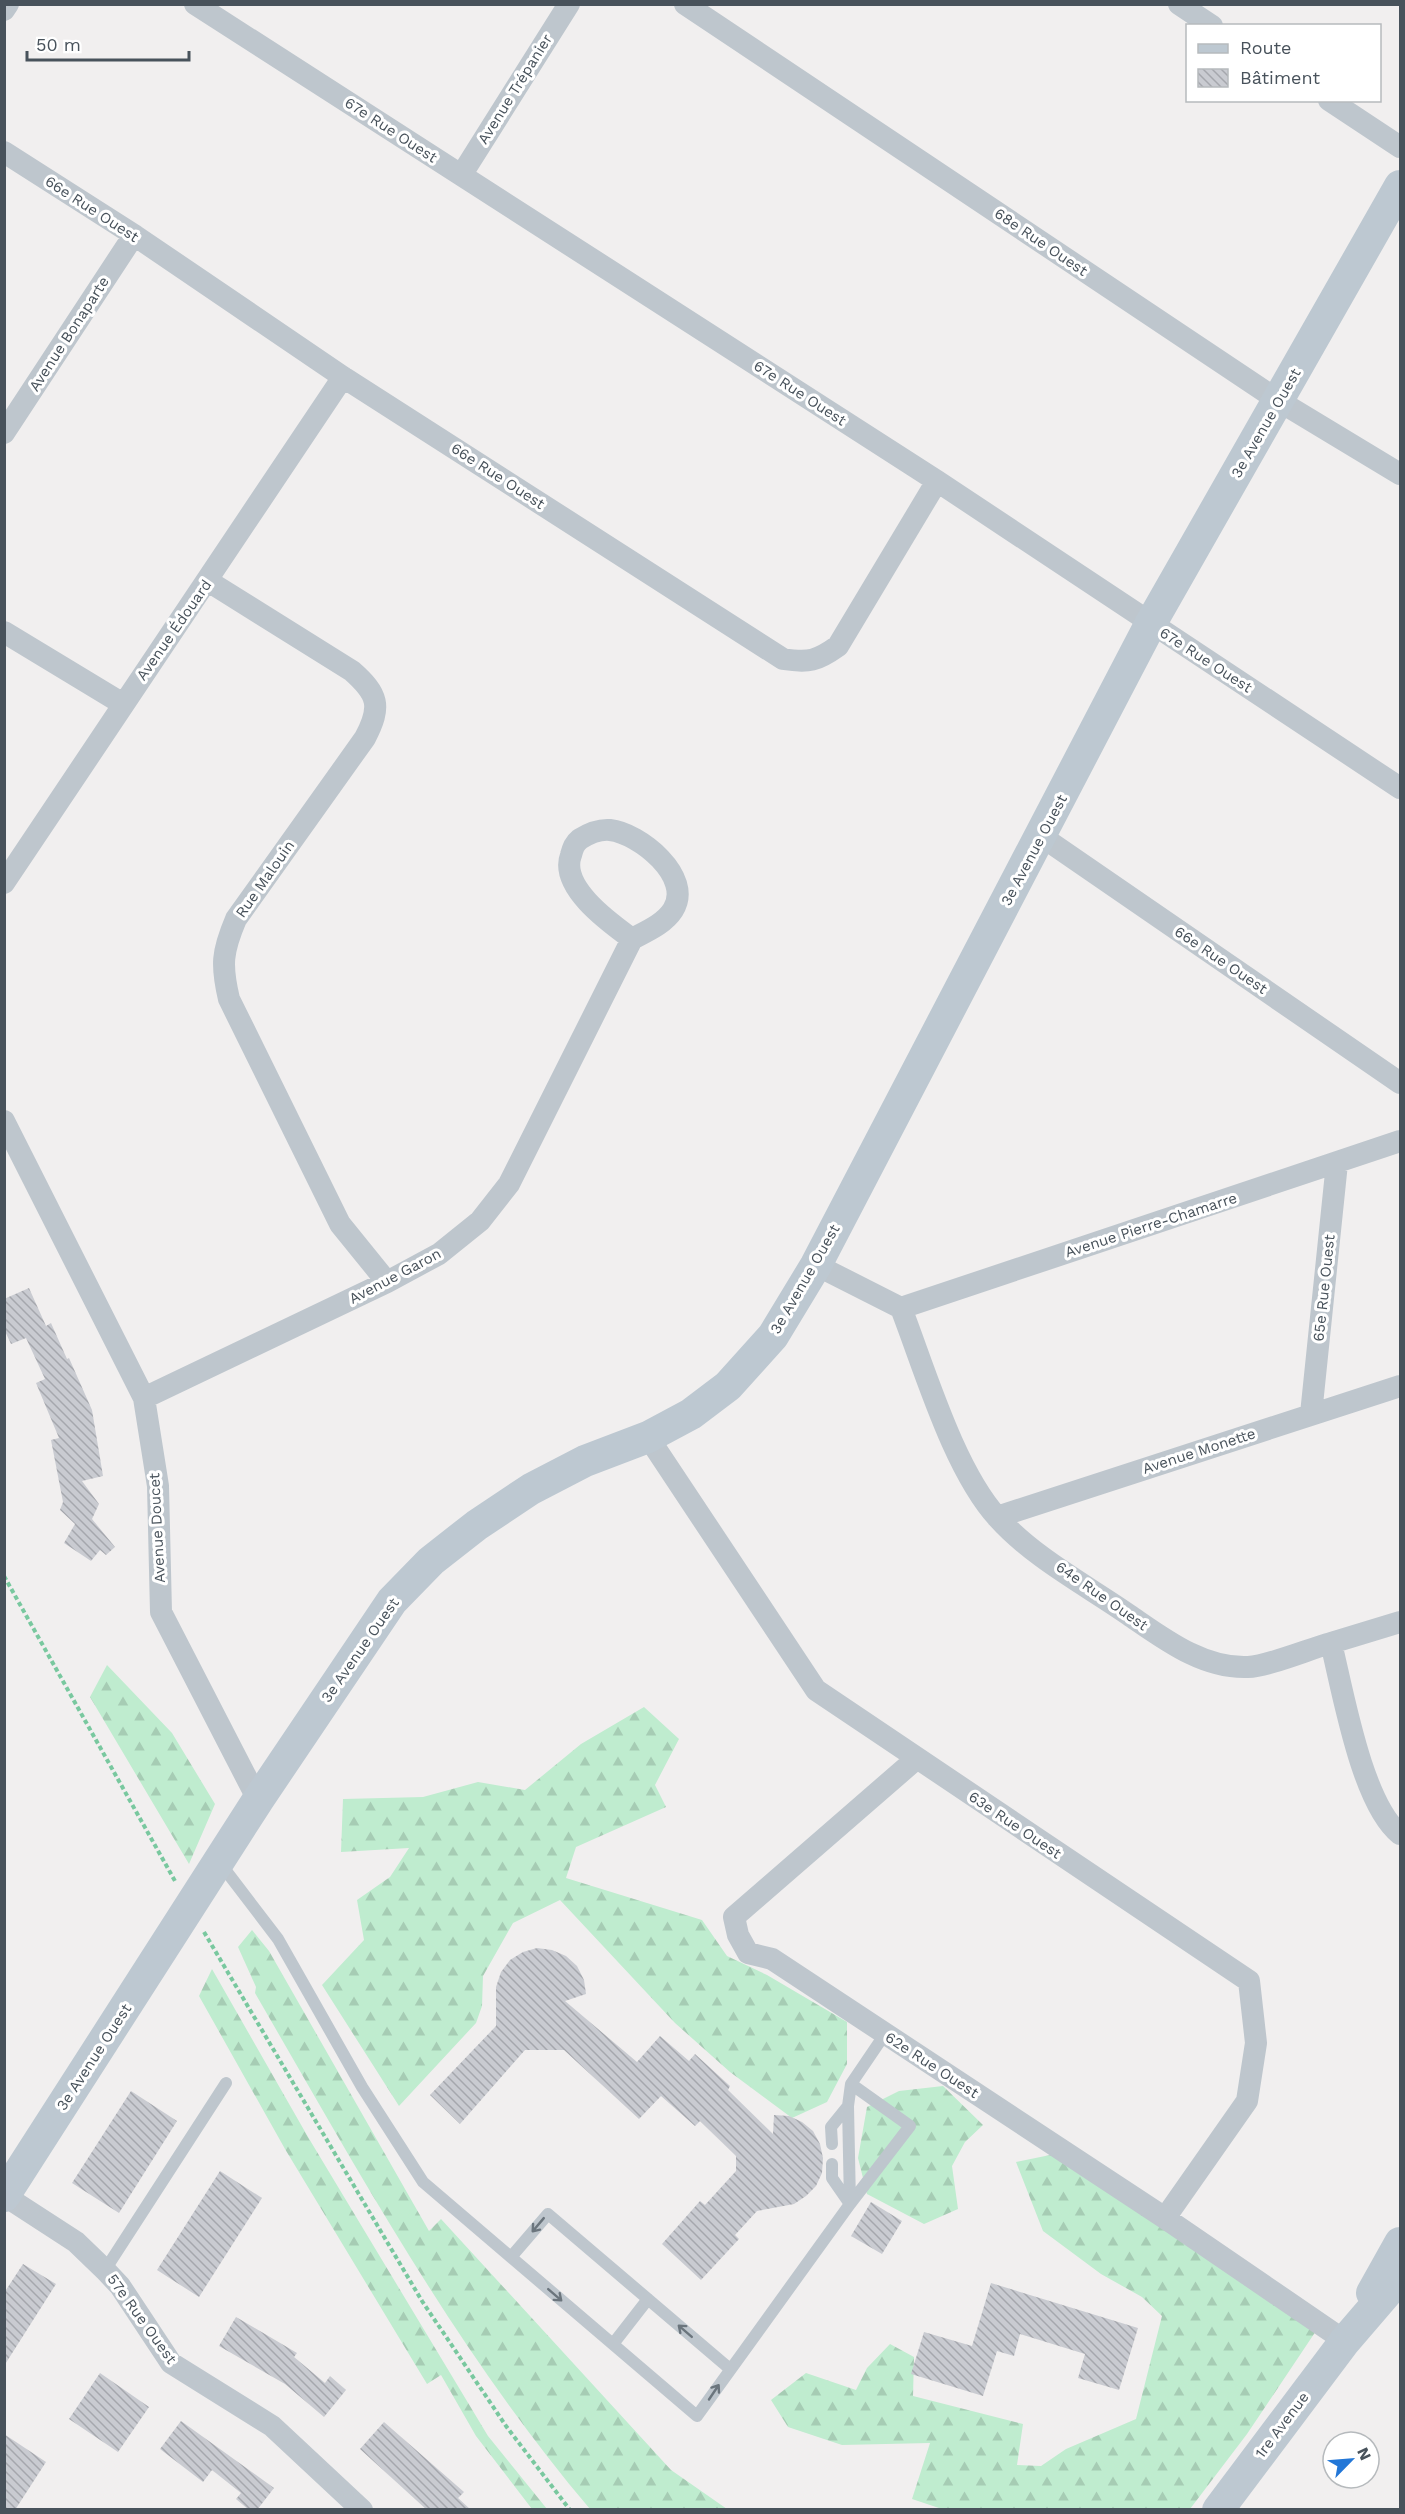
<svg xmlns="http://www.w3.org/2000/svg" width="1405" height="2514" viewBox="0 0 1405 2514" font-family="'Work Sans',sans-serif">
  <defs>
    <pattern id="forest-firs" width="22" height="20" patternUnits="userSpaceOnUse" patternTransform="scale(1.5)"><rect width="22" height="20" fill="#bfeccf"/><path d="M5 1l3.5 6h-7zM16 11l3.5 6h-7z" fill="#a6ccb4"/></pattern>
    <pattern id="building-back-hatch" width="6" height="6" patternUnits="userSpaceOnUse" patternTransform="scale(1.5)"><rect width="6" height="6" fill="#c9cbd1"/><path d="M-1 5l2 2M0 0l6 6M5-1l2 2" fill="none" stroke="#a5a7ad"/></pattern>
  </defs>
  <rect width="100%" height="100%" fill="#f1efef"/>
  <path fill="url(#forest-firs)" d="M107 1665 172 1733 215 1804 189 1864 90 1697Z
    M644 1707 679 1739 655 1785 666 1807 576 1847 566 1878 702 1920 727 1956 767 1975 847 2022V2064L827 2102 792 2118 730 2072 675 2023 560 1900 513 1923 483 1976 482 2006 476 2023 399 2106 322 1985 364 1940 357 1900 390 1877 409 1848 341 1852 343 1799 423 1797 478 1782 525 1790 581 1744Z
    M252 1930 269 1951 429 2231 441 2219 671 2470 727 2509H590C457 2352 358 2171 255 1993L256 1987 238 1947Z
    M212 1969 308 2137 488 2436 547 2509H532L476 2436 441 2375 427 2384 285 2149 199 1996Z
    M943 2086 983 2125 965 2142 952 2166 958 2209 924 2224 867 2194 858 2158 867 2107 899 2091Z
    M1055 2154 1324 2319 1247 2434 1190 2509H942L912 2499 930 2443 842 2445 788 2427 771 2400 806 2373 856 2390 867 2368 890 2344 914 2357 913 2396 1023 2424 1017 2465 1041 2466 1066 2449 1136 2419 1162 2316 1142 2297 1101 2274 1043 2231 1016 2162Z"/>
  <path fill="url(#building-back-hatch)" d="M29 1288 46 1326 51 1323 67 1359 69 1358 92 1410 103 1476 82 1481 99 1504 92 1519 115 1547 106 1555 100 1550 91 1561 64 1543 75 1524 60 1510 63 1502 51 1440 59 1438 36 1383 45 1379 26 1338 11 1344 4 1329V1299Z
    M537 1948 552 1950 566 1956 577 1966 584 1980 586 1994 565 2001 637 2062 660 2036 689 2061 695 2054 730 2086 728 2090 773 2134 774 2115 789 2116 802 2122 813 2131 820 2144 823 2158 822 2173 816 2186 806 2196 794 2204 757 2211 735 2235 739 2239 701 2280 662 2244 700 2201 705 2205 736 2171V2156L700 2121 695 2126 661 2096 639 2119 564 2050H525L460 2124 430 2095 496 2026V1987L501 1972 510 1960 523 1952Z
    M131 2091 177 2121 119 2213 72 2183Z
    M220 2171 262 2198 199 2297 157 2270Z
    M871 2202 902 2221 882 2254 851 2236Z
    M23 2264 56 2284 4 2366V2293Z
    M991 2283 1138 2328 1119 2390 1078 2378 1085 2354 1020 2334 1014 2356 997 2351 983 2396 911 2374 924 2332 972 2346Z
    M236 2317 297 2353 294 2357 325 2383 330 2376 346 2390 324 2417 285 2384 219 2346Z
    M100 2373 149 2407 118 2452 69 2419Z
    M181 2421 274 2488 257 2510H249L236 2499 241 2493 212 2470 203 2482 160 2449Z
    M384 2422 464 2492 458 2498 471 2510H427L360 2449Z
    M4 2434 46 2462 15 2510H4Z"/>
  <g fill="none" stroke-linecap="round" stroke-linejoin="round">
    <path stroke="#79c89f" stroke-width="4" stroke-dasharray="4.5 3" stroke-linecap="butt" d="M4 1576 175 1881
      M204 1932 422 2301 506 2426 570 2510"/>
    <path stroke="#bec6cd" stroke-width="12" d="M220 1863 278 1939 362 2087 423 2182 697 2416 850 2204 848 2106 851 2084 885 2034
      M832 2144 831 2127 848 2106
      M832 2164V2178L850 2204 910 2126 851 2084
      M511 2257 548 2214 730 2369
      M105 2270 226 2083
      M613 2344 648 2299"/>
    <path stroke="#bec6cd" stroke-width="22" d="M195 4 937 481 1400 788
      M685 4 1279 401 1400 474
      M1179 4 1212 26
      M4 10 8 4
      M1329 100 1400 147
      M4 152 134 235 343 377 783 659C809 663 817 661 838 646L937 481
      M462 174 569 4
      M4 433 134 235
      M208 581 352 671C378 694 382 706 365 738L236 919C222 952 221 965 229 999L340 1224 387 1282
      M4 632 123 704
      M1041 836 1400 1083
      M4 883 343 377
      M4 1121 144 1398 158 1486 161 1612 258 1800
      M816 1265 901 1308C925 1370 954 1470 998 1518 1034 1558 1086 1585 1129 1615 1164 1639 1203 1669 1248 1667 1269 1666 1309 1649 1331 1643 1343 1692 1362 1804 1400 1834
      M901 1308 1400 1141
      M144 1398 387 1282 439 1254 480 1221 509 1184 632 939C647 931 664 924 673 910 694 877 639 833 610 830 599 829 588 834 580 839 574 844 573 848 571 855 559 887 610 923 632 939
      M1311 1414 1337 1163
      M648 1437 816 1690 1249 1981 1256 2043 1247 2101 1165 2218
      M997 1517 1400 1386
      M1331 1643 1400 1622
      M916 1759 734 1917 738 1935 748 1953 772 1959 1165 2218 1345 2341
      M5 2196 76 2242 105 2270 120 2286 171 2363 272 2426 362 2510"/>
    <path stroke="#bdc8d1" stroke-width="32" d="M4 2196 258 1800 392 1601 431 1561 477 1525 531 1489 585 1461 648 1437 691 1414 728 1386 773 1336 816 1265 1151 623 1400 186
      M1372 2293 1400 2243
      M1218 2510 1345 2341 1400 2277"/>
  </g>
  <defs><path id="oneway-shaft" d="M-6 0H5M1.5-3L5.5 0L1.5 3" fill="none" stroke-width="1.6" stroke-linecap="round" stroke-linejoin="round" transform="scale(1.5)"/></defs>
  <g stroke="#6b757d">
    <use href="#oneway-shaft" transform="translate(538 2225) rotate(130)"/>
    <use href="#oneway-shaft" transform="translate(555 2295) rotate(41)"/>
    <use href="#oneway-shaft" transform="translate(685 2331) rotate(-139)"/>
    <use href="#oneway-shaft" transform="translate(714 2392) rotate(-56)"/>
  </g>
  <g text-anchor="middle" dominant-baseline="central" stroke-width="6" stroke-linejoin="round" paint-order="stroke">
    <g font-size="15" fill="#48525b" stroke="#fff">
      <text transform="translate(515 89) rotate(-58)">Avenue Trépanier</text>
      <text transform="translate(391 130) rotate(33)">67e Rue Ouest</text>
      <text transform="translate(92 209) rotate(33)">66e Rue Ouest</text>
      <text transform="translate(1041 242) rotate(34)">68e Rue Ouest</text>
      <text transform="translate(69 334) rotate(-57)">Avenue Bonaparte</text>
      <text transform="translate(800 393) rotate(33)">67e Rue Ouest</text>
      <text transform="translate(1266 423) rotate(-60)">3e Avenue Ouest</text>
      <text transform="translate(498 476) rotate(33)">66e Rue Ouest</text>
      <text transform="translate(174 630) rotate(-55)">Avenue Édouard</text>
      <text transform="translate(1206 660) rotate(33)">67e Rue Ouest</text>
      <text transform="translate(1034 850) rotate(-62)">3e Avenue Ouest</text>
      <text transform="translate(265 879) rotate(-55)">Rue Malouin</text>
      <text transform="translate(1221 960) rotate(34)">66e Rue Ouest</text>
      <text transform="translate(1151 1225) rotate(-18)">Avenue Pierre-Chamarre</text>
      <text transform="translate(395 1276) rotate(-28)">Avenue Garon</text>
      <text transform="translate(805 1279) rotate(-60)">3e Avenue Ouest</text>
      <text transform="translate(1324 1288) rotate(-84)">65e Rue Ouest</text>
      <text transform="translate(1199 1451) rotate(-18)">Avenue Monette</text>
      <text transform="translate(157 1528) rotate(-93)">Avenue Doucet</text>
      <text transform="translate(1102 1596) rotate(35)">64e Rue Ouest</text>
      <text transform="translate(360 1650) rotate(-55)">3e Avenue Ouest</text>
      <text transform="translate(1015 1825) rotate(34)">63e Rue Ouest</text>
      <text transform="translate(94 2057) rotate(-57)">3e Avenue Ouest</text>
      <text transform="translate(932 2065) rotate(33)">62e Rue Ouest</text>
      <text transform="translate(142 2319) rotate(54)">57e Rue Ouest</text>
      <text transform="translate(1282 2425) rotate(-53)">1re Avenue</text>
    </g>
  </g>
  <rect width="1405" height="2514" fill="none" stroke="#48525b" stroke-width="12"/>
  <rect x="1186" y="24" width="195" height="78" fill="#ffffff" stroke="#b6babd" stroke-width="1.5"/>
  <rect x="1198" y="44" width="30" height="9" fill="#bdc8d1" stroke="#b6babd" stroke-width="1.5"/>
  <text x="1240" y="54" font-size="18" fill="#48525b">Route</text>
  <rect x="1198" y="69" width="30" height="18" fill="url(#building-back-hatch)" stroke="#b6babd" stroke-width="1.5"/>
  <text x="1240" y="84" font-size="18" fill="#48525b">Bâtiment</text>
  <g transform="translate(1351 2460) rotate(65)"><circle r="28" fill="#ffffff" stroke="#b6babd" stroke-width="1.5"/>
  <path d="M0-4.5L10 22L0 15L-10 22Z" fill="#2377d7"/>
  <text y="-9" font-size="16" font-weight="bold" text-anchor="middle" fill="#48525b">N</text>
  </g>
  <path d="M27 51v9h162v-9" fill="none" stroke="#48525b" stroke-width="3"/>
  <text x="36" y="51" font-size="18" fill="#48525b" stroke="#ffffff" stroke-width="4.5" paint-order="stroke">50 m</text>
</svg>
